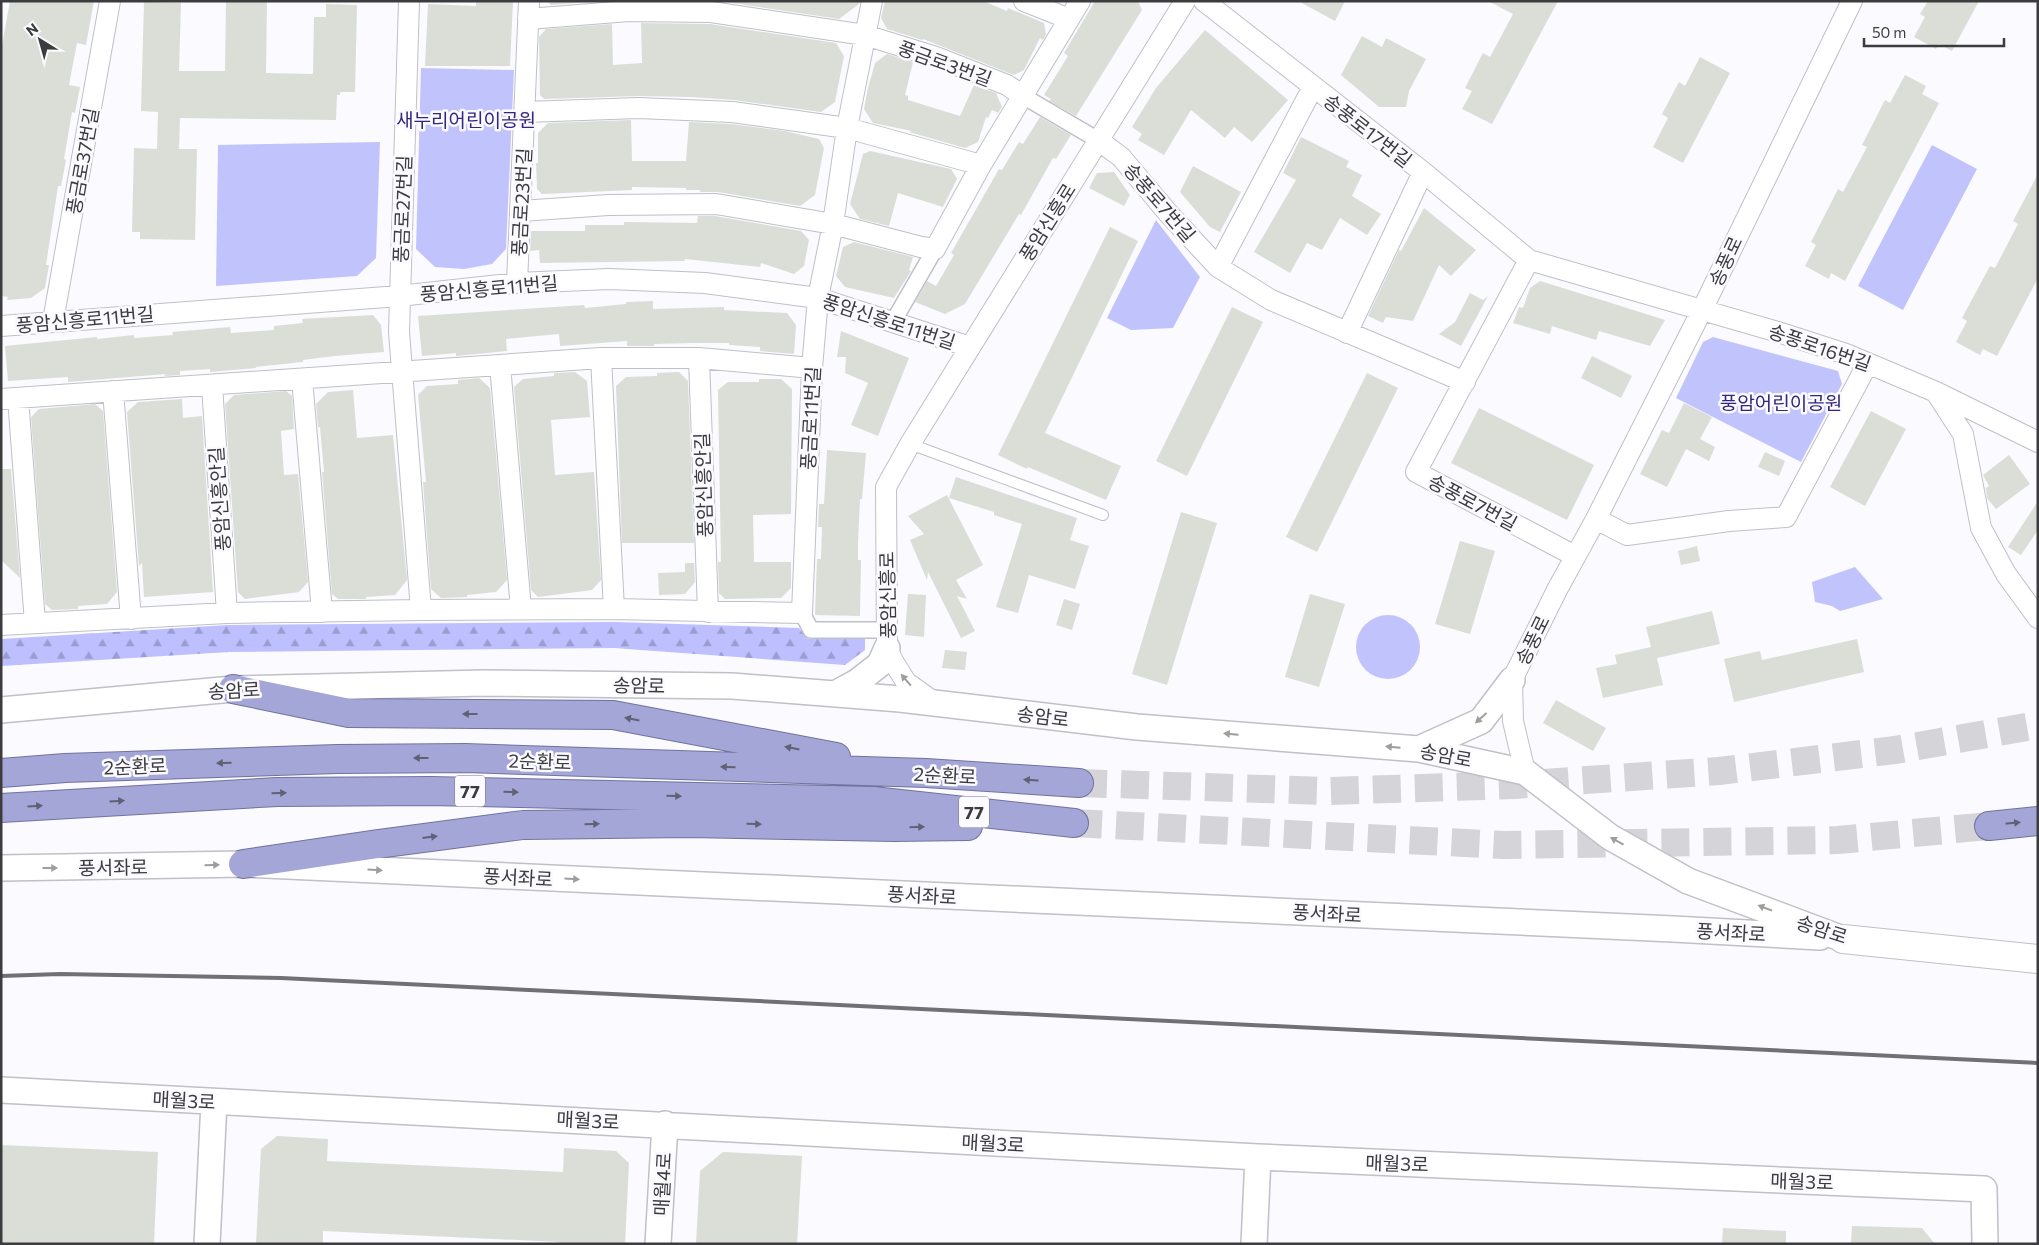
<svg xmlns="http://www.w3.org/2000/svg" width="2039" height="1245" viewBox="0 0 2039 1245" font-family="Commissioner,'Noto Sans KR',sans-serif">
  <defs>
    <pattern id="forest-firs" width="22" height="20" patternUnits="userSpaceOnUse" patternTransform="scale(1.25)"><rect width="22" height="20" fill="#bdbfff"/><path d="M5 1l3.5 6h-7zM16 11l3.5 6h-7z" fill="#9b9cd0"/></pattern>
  </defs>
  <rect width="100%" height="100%" fill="#fafaff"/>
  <path fill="url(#forest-firs)" d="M614 622 799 628 808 639 865 637V650L845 665 614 648 229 652 1 666V639L228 625Z"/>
  <path fill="#c1c4fc" d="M421 68 514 70 506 249 492 264 464 269 435 267 416 249Z
    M380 142 376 258 357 276 216 286 218 145Z
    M1932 145 1977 169 1903 310 1858 286Z
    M1156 220 1200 277 1173 328 1131 330 1107 318Z
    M1713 337 1838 371 1842 384 1801 462 1676 398 1703 342Z
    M1855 567 1883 599 1840 611 1832 606 1815 602 1812 582Z
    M1356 647a32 32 0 1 1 64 0a32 32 0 1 1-64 0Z"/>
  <path fill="#daded7" d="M10 1H94L86 45 77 43 69 85 80 87 75 113 72 112 64 159 66 160 61 186H58L46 265H49L45 288 31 298 7 300 8 297 1 296V51Z
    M226 1H267L266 73 313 74 314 17H326V4L357 5 355 92H340V95H337L336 120 180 118 179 149H197L195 240 140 239V232H132L134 148 157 149 158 112 141 111 144 2 181 3 179 71H225Z
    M476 1H513L510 66H425L428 4 476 6Z
    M547 1H602L551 5Z
    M719 1H860L859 4 839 19Z
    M885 1H983L1007 11 1008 8 1044 23 1046 34 1043 40 1040 38 1024 70 1014 75 923 39 922 40 887 29 881 18Z
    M1095 1H1138L1142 10 1076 116 1049 101 1051 99 1044 95 1068 56 1064 53Z
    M1298 1H1345L1335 21Z
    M1488 1H1558L1492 124 1462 109 1472 91 1465 88 1483 53 1490 57 1513 14Z
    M1928 1H1979L1952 51 1939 44 1936 49 1914 37 1925 17 1920 14Z
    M641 23 710 24 836 43 844 56 835 102 821 112 734 100 691 97 639 96 544 99 540 95 539 37 546 29 612 24 613 65 642 63Z
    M1205 30 1288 100 1252 142 1234 127 1225 138 1191 110 1164 155 1138 140 1142 134 1132 127 1156 88Z
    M1362 36 1382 47 1386 38 1426 59 1409 91 1406 107H1379L1341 75Z
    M887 54 913 62 905 95 908 96V100L960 116 974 85 996 93 1002 107 998 113 992 110 988 118 986 117 978 142 965 148 909 132 912 131 873 123 864 109 868 88 875 63Z
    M1700 57 1730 73 1683 163 1653 147 1668 118 1662 114 1679 82 1685 86Z
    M1905 75 1926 86 1922 94 1939 103 1845 281 1831 273 1829 279 1805 266 1816 245 1811 242 1838 189 1843 192 1867 147 1862 145 1885 100 1890 103Z
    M1040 117 1071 135 1056 159 1053 158 1021 215 1019 214 965 304 945 314 915 302 927 281 936 286 954 255 951 253 999 169 1002 170 1019 142 1023 144Z
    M631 120 632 161H686L689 122 731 124 785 131 819 139 824 148 815 195 800 206 718 192H700V190H686V188L632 187V190L542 194 537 189 536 163H538V133L548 123Z
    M1301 137 1349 161 1346 167 1362 175 1352 196 1381 214 1367 235 1340 218 1322 250 1307 243 1290 273 1254 252 1296 180 1283 173Z
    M870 151 951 169 957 179 943 207 898 193 889 226 860 219 850 204 863 154Z
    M1193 166 1241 192 1220 232 1210 227 1180 192Z
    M1114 172 1130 195 1124 206 1089 188 1097 173Z
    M2038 174V278L1997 356 1983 349 1980 355 1956 342 1967 321 1962 318 1990 266 1995 268 2018 224 2013 221Z
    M1424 208 1476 250 1451 276 1439 265 1413 321 1386 317 1383 323 1368 316 1399 250 1401 251Z
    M698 216H715L801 231 809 240 804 266 794 274 761 263 760 267 685 259 684 261 540 263 539 250 530 251 531 231H585V225H624V222L697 223Z
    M1110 227 1138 241 1045 433 1121 466 1106 500 1028 467 1027 469 998 455Z
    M854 242 913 257 909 270 911 271 894 298 845 287 836 276 843 247Z
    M1540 281 1608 302 1665 320 1650 346 1599 331 1596 340 1552 326 1550 334 1513 323 1519 307 1523 308 1530 288Z
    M1470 293 1483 300 1488 296 1461 346 1439 334 1455 322Z
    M653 301V309L724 307V310L787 313 796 325 794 354 760 351V347L729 345V343H692L654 344V346H627V341L560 346 559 334 506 339 507 351 456 356V353L422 356 418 316 584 305 585 308 626 304V302Z
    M1232 307 1263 322 1187 476 1156 461Z
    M373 315 381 325 384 352 334 356 303 360V362L255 367 257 368 210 372V369L180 371V375L164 376 166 374 68 382V377L8 381 5 346 97 337V339L134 335V338L173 335 172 332 230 327 231 333 274 330V326L303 323 302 319Z
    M841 331 909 358 878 436 851 425 868 383 845 373 846 357H837Z
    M1592 356 1632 376 1621 398 1581 378Z
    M575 372 587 381 590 417 551 420 555 475 594 472 601 580 592 590 538 597 531 590 514 387 523 379 554 376V373Z
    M679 372 688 381 694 543H622L616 386 626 377 657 376V373Z
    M1367 373 1398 388 1317 552 1286 537Z
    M479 378 490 388 507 580 496 592 467 595V597L441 598 431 589 423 482H426L418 395 427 386 458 384V380Z
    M759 379H781L792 389 791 514 753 515 754 562H791V588L781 598 725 599 719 593 718 562H721L718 390 728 382H759Z
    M353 390 357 438 393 435 407 580 395 595 366 597V599H338L332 594 322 472H324L320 427H318L316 404 328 392Z
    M286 391 292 396 294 429 281 431 284 475 298 474 308 582 299 592 245 599 238 592 225 404 234 395Z
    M182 399 183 418 202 416 213 592 144 597 142 563 139 566 127 412 138 402Z
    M1684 403 1712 417 1700 439 1715 447 1709 461 1686 449 1667 487 1640 474 1662 430 1669 433Z
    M95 404 103 411 117 592 107 604 78 606V609L52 610 45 604 31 417 39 409Z
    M1479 408 1594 465 1567 520 1451 463Z
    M1871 411 1906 429 1865 506 1830 487Z
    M827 450 866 453 862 499H860L858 543V560H861L860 616 815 615 817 559H821L822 527H818L819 504H824Z
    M1765 452 1785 461 1779 476 1758 467Z
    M2009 455 2030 484 1996 509 1987 498 1986 488 1989 486 1983 475Z
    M1 469H11L20 578 1 560Z
    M956 477 1077 518 1070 540 1089 546 1075 589 1029 575 1018 613 996 607 1022 524 994 515V512L949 498Z
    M947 495 983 565 956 580 967 599 957 596 975 631 961 638 928 572 927 580 910 540 924 534 908 516Z
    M2038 501V530L2021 555 2008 547Z
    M1181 512 1217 523 1167 685 1132 674Z
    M1460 541 1495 551 1470 634 1435 624Z
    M1697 546 1700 561 1681 565 1678 551Z
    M685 563H694L695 582 685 594 659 595 658 573 685 572Z
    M908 594 926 595 924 637 905 635Z
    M1310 594 1345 604 1319 687 1285 677Z
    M1064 599 1080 604 1072 630 1056 625Z
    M1712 611 1720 644 1657 658 1663 685 1603 698 1596 668 1617 664 1615 655 1651 647 1646 627Z
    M1857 639 1864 672 1734 702 1724 659 1760 651 1762 660Z
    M945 650 967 652 965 670 942 668Z
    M1556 700 1606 728 1593 751 1543 723Z
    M277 1136 328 1139 327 1161 563 1172 564 1148 616 1151 629 1163 625 1244H559V1242L323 1231V1244H256L261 1149Z
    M1 1145 158 1152 154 1244H1Z
    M723 1152 802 1156 797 1244H696L700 1171Z
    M1852 1226 1922 1228 1935 1244H1851Z
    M1723 1228 1786 1231V1244H1722Z"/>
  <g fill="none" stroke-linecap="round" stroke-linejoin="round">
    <path stroke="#d4d4d9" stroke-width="28" stroke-dasharray="28 14" stroke-linecap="butt" d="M1079 783 1328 791 1514 785 1719 771 1895 750 2038 725
      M1074 823 1504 845 1838 840 1989 826"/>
    <g stroke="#bfc0c8" stroke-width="12">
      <path id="service" d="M910 444 1103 515"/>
    </g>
    <g stroke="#bfc0c8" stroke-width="18">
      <path id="pedestrian" d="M1023 96 1098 140
        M893 322 935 249
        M802 613 811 630H887"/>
    </g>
    <g stroke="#bfc0c8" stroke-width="22">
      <path id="minor" d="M409 1 399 332 421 610
        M1024 1 1069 19
        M1204 1 1423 172 1529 260 1778 332 1846 354 1936 392 2038 442
        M528 19 629 11 711 12 865 35 936 57 1007 85 1023 96
        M525 112 639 108 732 112 847 128 981 165
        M1098 140 1121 157 1168 213 1218 267 1271 300 1465 382
        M521 211 608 205 716 204 833 224 921 247 935 249 981 165 1080 1
        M1529 260 1416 472 1575 556
        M1218 267 1313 87
        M517 283 529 1
        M53 321 110 1
        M1 326 399 296 517 283 609 279 705 283 818 298 970 347
        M1347 333 1423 172
        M601 358 614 609
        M699 358 708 612
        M500 365 521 609
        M302 379 322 612
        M212 385 227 613
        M113 391 131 619
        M1937 394 1963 434 1981 528 2006 574 2038 618
        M18 398 35 623
        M1 399 601 358H699L812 368
        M1596 519 1627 535 1729 521 1786 517 1868 363
        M1 625 227 613 421 610 614 609 802 613 812 368 818 298 833 224 847 128 872 1
        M935 703 906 682 893 661 887 648 886 487 910 444 1185 1
        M1525 772 1513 721 1512 680 1558 588 1596 519 1702 310 1852 1"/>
    </g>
    <g stroke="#bfc0c8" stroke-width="28">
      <path id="tertiary" d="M835 694 857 682 880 664 887 648
        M1 710 233 689 483 683 732 686 900 699 1137 727 1419 749 1525 772 1610 837 1688 881 1843 939
        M1419 749 1481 721 1512 680
        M1 868 243 864 1673 929 1820 937
        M1 1090 1258 1157 1984 1189 1985 1244
        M207 1244 214 1102
        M658 1244 665 1124
        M1254 1244 1258 1157"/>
    </g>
    <g stroke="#bfc0c8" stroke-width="30">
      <path id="secondary" d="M1843 939 2038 959"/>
    </g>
    <g stroke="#71729d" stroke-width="30">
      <path id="trunk" d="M233 689 349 713 613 715 836 757
        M1 773 65 768 337 759 465 758 926 773 1079 783
        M1 808 277 792 431 791 873 801 1074 823
        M1989 826 2038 821
        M243 864 378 844 523 825 689 823 894 827 968 826"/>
    </g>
    <use href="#service" stroke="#fff" stroke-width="10"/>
    <use href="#pedestrian" stroke="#fff" stroke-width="15"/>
    <use href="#minor" stroke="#fff" stroke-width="20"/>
    <use href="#tertiary" stroke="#fff" stroke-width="25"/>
    <use href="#secondary" stroke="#fff" stroke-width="28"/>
    <use href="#trunk" stroke="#a4a6d8" stroke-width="28"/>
    <path stroke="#717175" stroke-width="4" d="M1 976 60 974 281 978 2038 1063"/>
  </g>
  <defs><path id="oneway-solid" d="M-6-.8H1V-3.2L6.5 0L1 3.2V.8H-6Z" transform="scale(1.25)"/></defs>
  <g fill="#9e9e9f">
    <use href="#oneway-solid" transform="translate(906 680) rotate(-131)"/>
    <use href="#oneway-solid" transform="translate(1481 718) rotate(138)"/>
    <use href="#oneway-solid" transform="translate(1231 734) rotate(-175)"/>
    <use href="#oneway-solid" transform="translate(1393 747) rotate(-175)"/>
    <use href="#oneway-solid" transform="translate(1617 841) rotate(-151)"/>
    <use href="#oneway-solid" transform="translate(212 865) rotate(-1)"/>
    <use href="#oneway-solid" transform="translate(50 868)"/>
    <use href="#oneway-solid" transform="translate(375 870) rotate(3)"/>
    <use href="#oneway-solid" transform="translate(572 879) rotate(3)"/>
    <use href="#oneway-solid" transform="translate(1765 908) rotate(-159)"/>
  </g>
  <g fill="#606175">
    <use href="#oneway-solid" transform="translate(470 714) rotate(-180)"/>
    <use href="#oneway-solid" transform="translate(632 719) rotate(-169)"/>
    <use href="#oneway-solid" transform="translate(792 748) rotate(-169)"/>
    <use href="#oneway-solid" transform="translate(421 758) rotate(180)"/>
    <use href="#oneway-solid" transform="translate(224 763) rotate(178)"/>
    <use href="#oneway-solid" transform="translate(728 767) rotate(-178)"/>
    <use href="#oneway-solid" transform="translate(1031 780) rotate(-176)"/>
    <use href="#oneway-solid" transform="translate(511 792) rotate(1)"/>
    <use href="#oneway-solid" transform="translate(279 793) rotate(-2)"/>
    <use href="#oneway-solid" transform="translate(674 796) rotate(1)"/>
    <use href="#oneway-solid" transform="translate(117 801) rotate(-3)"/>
    <use href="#oneway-solid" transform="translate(35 806) rotate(-4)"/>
    <use href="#oneway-solid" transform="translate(2013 823) rotate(-6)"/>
    <use href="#oneway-solid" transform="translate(592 824) rotate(-1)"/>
    <use href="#oneway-solid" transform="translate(754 824) rotate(1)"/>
    <use href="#oneway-solid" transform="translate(917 827) rotate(-1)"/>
    <use href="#oneway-solid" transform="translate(430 837) rotate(-7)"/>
  </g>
  <g text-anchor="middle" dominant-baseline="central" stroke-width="5" stroke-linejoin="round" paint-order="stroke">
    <g fill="#fafaff" stroke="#757579" stroke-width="1">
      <rect x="455" y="775.5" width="30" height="31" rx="4"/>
      <rect x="959" y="796.5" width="30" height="31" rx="4"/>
    </g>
    <g font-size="18" font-weight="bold" fill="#3c3c3f">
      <text x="470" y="791">77</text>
      <text x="974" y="812">77</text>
    </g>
    <g font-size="19" fill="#3c3c3f" stroke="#fafaff">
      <text transform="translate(945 63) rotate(20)">풍금로3번길</text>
      <text transform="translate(1368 130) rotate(38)">송풍로17번길</text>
      <text transform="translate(82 161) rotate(-80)">풍금로37번길</text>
      <text transform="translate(521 202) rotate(-87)">풍금로23번길</text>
      <text transform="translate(1160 202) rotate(49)">송풍로7번길</text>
      <text transform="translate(402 209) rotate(-88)">풍금로27번길</text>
      <text transform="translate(1047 222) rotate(-58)">풍암신흥로</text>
      <text transform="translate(1725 261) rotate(-65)">송풍로</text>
      <text transform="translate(489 288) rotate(-5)">풍암신흥로11번길</text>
      <text transform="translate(85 319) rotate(-5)">풍암신흥로11번길</text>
      <text transform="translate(889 321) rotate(18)">풍암신흥로11번길</text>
      <text transform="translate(1820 347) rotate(19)">송풍로16번길</text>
      <text transform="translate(810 418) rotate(-87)">풍금로11번길</text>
      <text transform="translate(703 485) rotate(-92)">풍암신흥안길</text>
      <text transform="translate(219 499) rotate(-94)">풍암신흥안길</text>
      <text transform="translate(1473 502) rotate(28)">송풍로7번길</text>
      <text transform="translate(887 595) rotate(-91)">풍암신흥로</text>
      <text transform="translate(1532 640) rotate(-64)">송풍로</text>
      <text transform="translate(639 685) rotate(1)">송암로</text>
      <text transform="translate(234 690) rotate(-3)">송암로</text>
      <text transform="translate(1043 716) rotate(7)">송암로</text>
      <text transform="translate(1446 755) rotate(11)">송암로</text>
      <text transform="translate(540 761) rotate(2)">2순환로</text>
      <text transform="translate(135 766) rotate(-2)">2순환로</text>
      <text transform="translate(945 775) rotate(3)">2순환로</text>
      <text transform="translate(113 867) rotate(-1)">풍서좌로</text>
      <text transform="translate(518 877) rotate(3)">풍서좌로</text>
      <text transform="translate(922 895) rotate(3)">풍서좌로</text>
      <text transform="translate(1327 913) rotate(3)">풍서좌로</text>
      <text transform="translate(1822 929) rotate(18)">송암로</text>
      <text transform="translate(1731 932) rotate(3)">풍서좌로</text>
      <text transform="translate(184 1100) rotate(3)">매월3로</text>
      <text transform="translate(588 1120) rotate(3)">매월3로</text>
      <text transform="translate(993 1143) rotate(3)">매월3로</text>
      <text transform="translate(1397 1163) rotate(2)">매월3로</text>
      <text transform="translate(1802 1181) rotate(2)">매월3로</text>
      <text transform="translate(662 1184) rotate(-87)">매월4로</text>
    </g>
    <g font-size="19" fill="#33267e" stroke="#fafaff">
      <text x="466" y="119">새누리어린이공원</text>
      <text x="1781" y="402">풍암어린이공원</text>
    </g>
  </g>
  <rect width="2039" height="1245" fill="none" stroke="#3c3c3f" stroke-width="5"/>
  <g transform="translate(40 40) rotate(323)" stroke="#fafaff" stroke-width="4" paint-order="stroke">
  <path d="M0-4L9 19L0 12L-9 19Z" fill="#3c3c3f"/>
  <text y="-8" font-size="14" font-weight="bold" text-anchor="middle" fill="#3c3c3f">N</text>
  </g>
  <path d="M1864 38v8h140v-8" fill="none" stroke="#3c3c3f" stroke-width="2.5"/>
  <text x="1872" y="38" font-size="15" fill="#3c3c3f" stroke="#fafaff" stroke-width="4" paint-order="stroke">50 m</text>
</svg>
